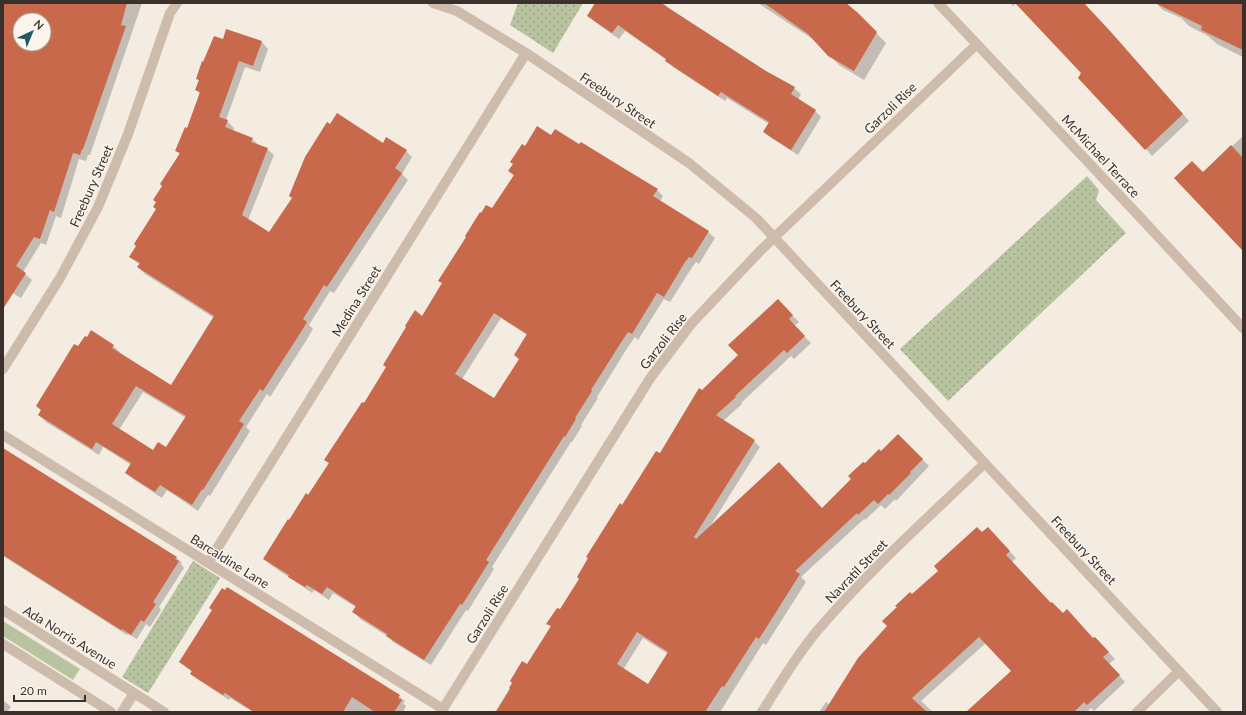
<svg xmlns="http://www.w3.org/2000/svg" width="1246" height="715" viewBox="0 0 1246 715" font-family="Lato,sans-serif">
  <defs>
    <pattern id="grass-dots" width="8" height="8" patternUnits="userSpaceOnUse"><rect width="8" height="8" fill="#b8c4a0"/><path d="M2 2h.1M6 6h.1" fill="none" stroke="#97a083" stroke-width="1.8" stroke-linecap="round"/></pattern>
  </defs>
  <rect width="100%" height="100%" fill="#f4ebe1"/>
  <path fill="url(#grass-dots)" d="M518 3H583L553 53 510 25Z
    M1087 176 1099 190 1096 200 1126 233 948 401 900 349Z
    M193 561 220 578 148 693 122 677Z"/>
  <path fill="#b8c4a0" d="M3 621 80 669 73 680 3 636Z"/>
  <path fill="#0003" fill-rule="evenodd" d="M3 3H142L90 155H88L86 161 79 159 61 218 56 216 46 245 41 243 23 272 32 280 21 298 9 291 3 300ZM20 20H44V44H20Z
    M597 3H663L675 14 765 71 794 88 801 94 798 100 815 111 821 117 798 155 771 138 764 132 769 124 727 98 725 101 673 67 667 60 625 31 619 39 595 22 588 15Z
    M758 3H845L856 12 886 43 864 80 839 65 817 42Z
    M1010 3H1083L1117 39 1189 121 1152 156 1082 73 1017 3 1013 6Z
    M1156 3H1243V57L1217 44 1208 36 1189 26 1181 18 1163 10Z
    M223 41 262 42 268 49 260 72 245 67 226 120 234 128 233 131 252 139 259 145 267 149 274 155 248 220 269 234 383 144 406 151 412 157 402 174 408 180 334 293 330 291 309 325 313 329 306 341 270 397 267 394 246 427 250 431 244 441 210 496 208 495 198 511 167 490 162 498 133 479 126 473 131 465 103 447 99 455 46 422 39 415 42 411 37 406 78 348 87 339 113 346 120 352 119 354 171 387 214 318 145 274 138 267 140 265 130 257 157 209 180 155 177 151 188 130 200 94 196 90 199 81 197 78ZM143 392 186 418 167 449 153 452 119 430Z
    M551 136 657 190 663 196 660 202 708 232 715 238 699 264 696 262 691 269 670 302 664 299 638 340 635 337 626 350 597 397 598 398 581 425 582 426 572 442H571L492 567 494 569 468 611 466 610 431 665 393 642 387 636 360 619 354 612 357 608 333 593 329 600 314 590 312 593 271 565 264 559 308 496 329 463 364 404 423 317 443 284 440 281 493 210 514 176 510 171 514 165 511 162 525 147ZM501 318 527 335 515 355 520 360 495 400 462 379Z
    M1243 136V250L1203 173Z
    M784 307 799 322 794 326 811 343 794 359 791 356 741 403 742 404 723 421 754 441 760 447 711 525 822 509 865 465 881 452 898 435 929 466 896 501 895 499 885 509 881 505 865 520 864 519 801 577 806 582 766 645 763 643 720 712H495L513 683 528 665 551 627 548 624 560 611 623 506 660 454 702 392 739 355ZM643 638 668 654 648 686 623 670Z
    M3 453 176 557 182 563 181 564 184 568 159 607 161 610 150 627 146 624 137 639 128 634 127 635 3 556Z
    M982 534 994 535 1016 558 1012 562 1051 604 1094 640 1095 638 1115 659 1109 664 1125 682 1094 711 1091 708 1087 712H968L1013 671 986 643 921 701 933 712H819L826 702 830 705 912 595Z
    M180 662 399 696 405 701 403 703 406 706 403 712H253L230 698 229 700 197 679 191 674 192 672Z
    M3 700 11 707 8 711 9 712H3Z"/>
  <path fill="#c8694b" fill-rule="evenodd" d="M3 3H127L121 25 126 26 83 149H82L80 155 73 153 54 212 50 210 40 239 34 237 16 266 26 273 3 309ZM20 20H44V44H20Z
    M595 3H661L766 71 795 87 791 94 816 110 791 150 763 132 769 122 721 92 718 96 665 61 666 59 618 25 612 33 587 16Z
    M764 3H846L857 12 877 32 854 71 828 56 808 34Z
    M1015 3H1084L1110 31 1183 114 1145 150 1078 78 1081 73Z
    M1155 3H1243V50L1201 30 1202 26Z
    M226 29 262 41 253 66 239 61 219 117 228 120 225 127 253 138 251 142 268 148 242 215 269 232 292 198 289 196 305 157 327 122 330 124 337 113 383 143 386 137 407 150 395 168 402 173 327 287 324 285 303 319 307 322 299 335 263 391 260 389 239 421 244 424 238 434 203 490 202 489 192 505 160 485 155 492 125 473 131 463 96 442 92 449 38 415 41 410 36 406 74 344 78 346 85 336 87 337 91 330 114 345 112 348 171 385 214 316 137 267 140 263 129 257 136 246 134 244 156 209 153 207 156 202 153 200 162 186 160 184 180 153 175 151 185 127 187 128 200 92 195 90 199 80 196 79 202 61 203 62 214 36 223 39ZM136 386 186 416 166 447 158 442 153 450 112 424Z
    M537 126 551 135 555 129 579 144 581 142 625 169 658 189 653 196 709 231 692 258 689 257 685 262 664 297 657 293 632 334 628 332 620 344 591 390 592 391 575 418 576 419 565 437 564 436 486 560 489 562 462 605 460 604 424 660 386 636 387 634 352 612 356 606 327 587 322 594 307 585 305 587 288 577 289 575 263 559 288 519 289 520 306 493 308 495 329 463 324 460 362 402 364 403 386 367 383 365 406 327 405 326 415 310 422 316 442 283 438 281 466 237 465 236 480 212 481 213 486 205 492 208 514 175 508 171 513 164 510 162 522 144 525 146ZM494 313 527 334 514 355 519 359 494 398 455 374Z
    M1231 145 1243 158V251L1174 178 1192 161 1203 172Z
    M778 299 793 315 789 319 805 336 787 353 784 350 735 396 736 397 716 415 755 440 694 537 696 539 779 462 822 508 851 479 848 476 863 462 865 463 879 449 881 451 898 434 923 459 910 472 911 473 889 495 888 494 878 504 874 500 858 515 857 513 795 571 800 574 759 639 756 637 724 687 722 686 705 712H496L510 689 509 688 512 683 510 681 522 661 527 664 551 626 546 624 557 608 560 609 579 579 577 577 588 558 586 557 620 503 622 505 656 451 660 453 699 388 702 390 738 355 728 345ZM637 632 668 652 648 684 617 664Z
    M3 448 177 557 175 559 179 561 153 602 156 604 144 622 141 620 131 635 122 629 121 630 3 555Z
    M977 527 982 532 988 527 1010 551 1006 555 1051 603 1052 602 1063 613 1067 609 1093 638 1095 637 1109 652 1103 657 1120 675 1087 705 1084 702 1074 712H966L1011 671 979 637 912 698 927 712H824L858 658 887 626 882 621 897 607 895 606 910 592 912 594 938 571 934 566Z
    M227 587 400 695 398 698 402 700 394 712H375L352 697 343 712H254L225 693 223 695 190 674 192 671 179 662 212 610 209 608 222 588 225 590Z"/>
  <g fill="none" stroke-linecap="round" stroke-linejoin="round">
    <path stroke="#cdbbac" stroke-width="10" d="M433 3 457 11 526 53 689 163 756 218 1217 712
      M938 3 1138 215 1243 328
      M3 369 60 278 98 207 128 134 170 13 177 3
      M3 435 443 709
      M208 563 526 53
      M3 610 164 712
      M3 644 111 712
      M122 712 134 693
      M441 712 651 377 692 323 760 251 977 44
      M762 712C779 685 796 656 817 631 868 571 928 518 985 463
      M1137 712 1179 671"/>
  </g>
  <g text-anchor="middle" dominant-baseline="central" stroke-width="3" stroke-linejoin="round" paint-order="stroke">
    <g font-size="13" fill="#3b302b" stroke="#fbf5ee">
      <text transform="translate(618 100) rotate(34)">Freebury Street</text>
      <text transform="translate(890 108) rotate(-44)">Garzoli Rise</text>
      <text transform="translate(1101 156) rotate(47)">McMichael Terrace</text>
      <text transform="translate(91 186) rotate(-66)">Freebury Street</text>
      <text transform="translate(356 301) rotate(-58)">Medina Street</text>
      <text transform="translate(863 314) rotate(47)">Freebury Street</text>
      <text transform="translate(663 341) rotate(-52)">Garzoli Rise</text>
      <text transform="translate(1084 550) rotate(47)">Freebury Street</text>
      <text transform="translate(230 561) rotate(32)">Barcaldine Lane</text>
      <text transform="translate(856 571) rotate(-46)">Navratil Street</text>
      <text transform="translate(487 614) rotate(-58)">Garzoli Rise</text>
      <text transform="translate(70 637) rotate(32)">Ada Norris Avenue</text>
    </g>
  </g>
  <rect width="1246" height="715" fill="none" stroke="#3b302b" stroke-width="8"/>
  <g transform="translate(32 32) rotate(44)"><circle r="19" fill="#fbf5ee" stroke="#aea6a0"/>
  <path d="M0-3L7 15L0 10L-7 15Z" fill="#1f5a5e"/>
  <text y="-6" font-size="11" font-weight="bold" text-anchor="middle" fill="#3b302b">N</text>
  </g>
  <path d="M14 695v6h71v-6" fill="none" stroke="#3b302b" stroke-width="2"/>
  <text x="20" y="695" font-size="12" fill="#3b302b" stroke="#fbf5ee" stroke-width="3" paint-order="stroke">20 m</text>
</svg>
